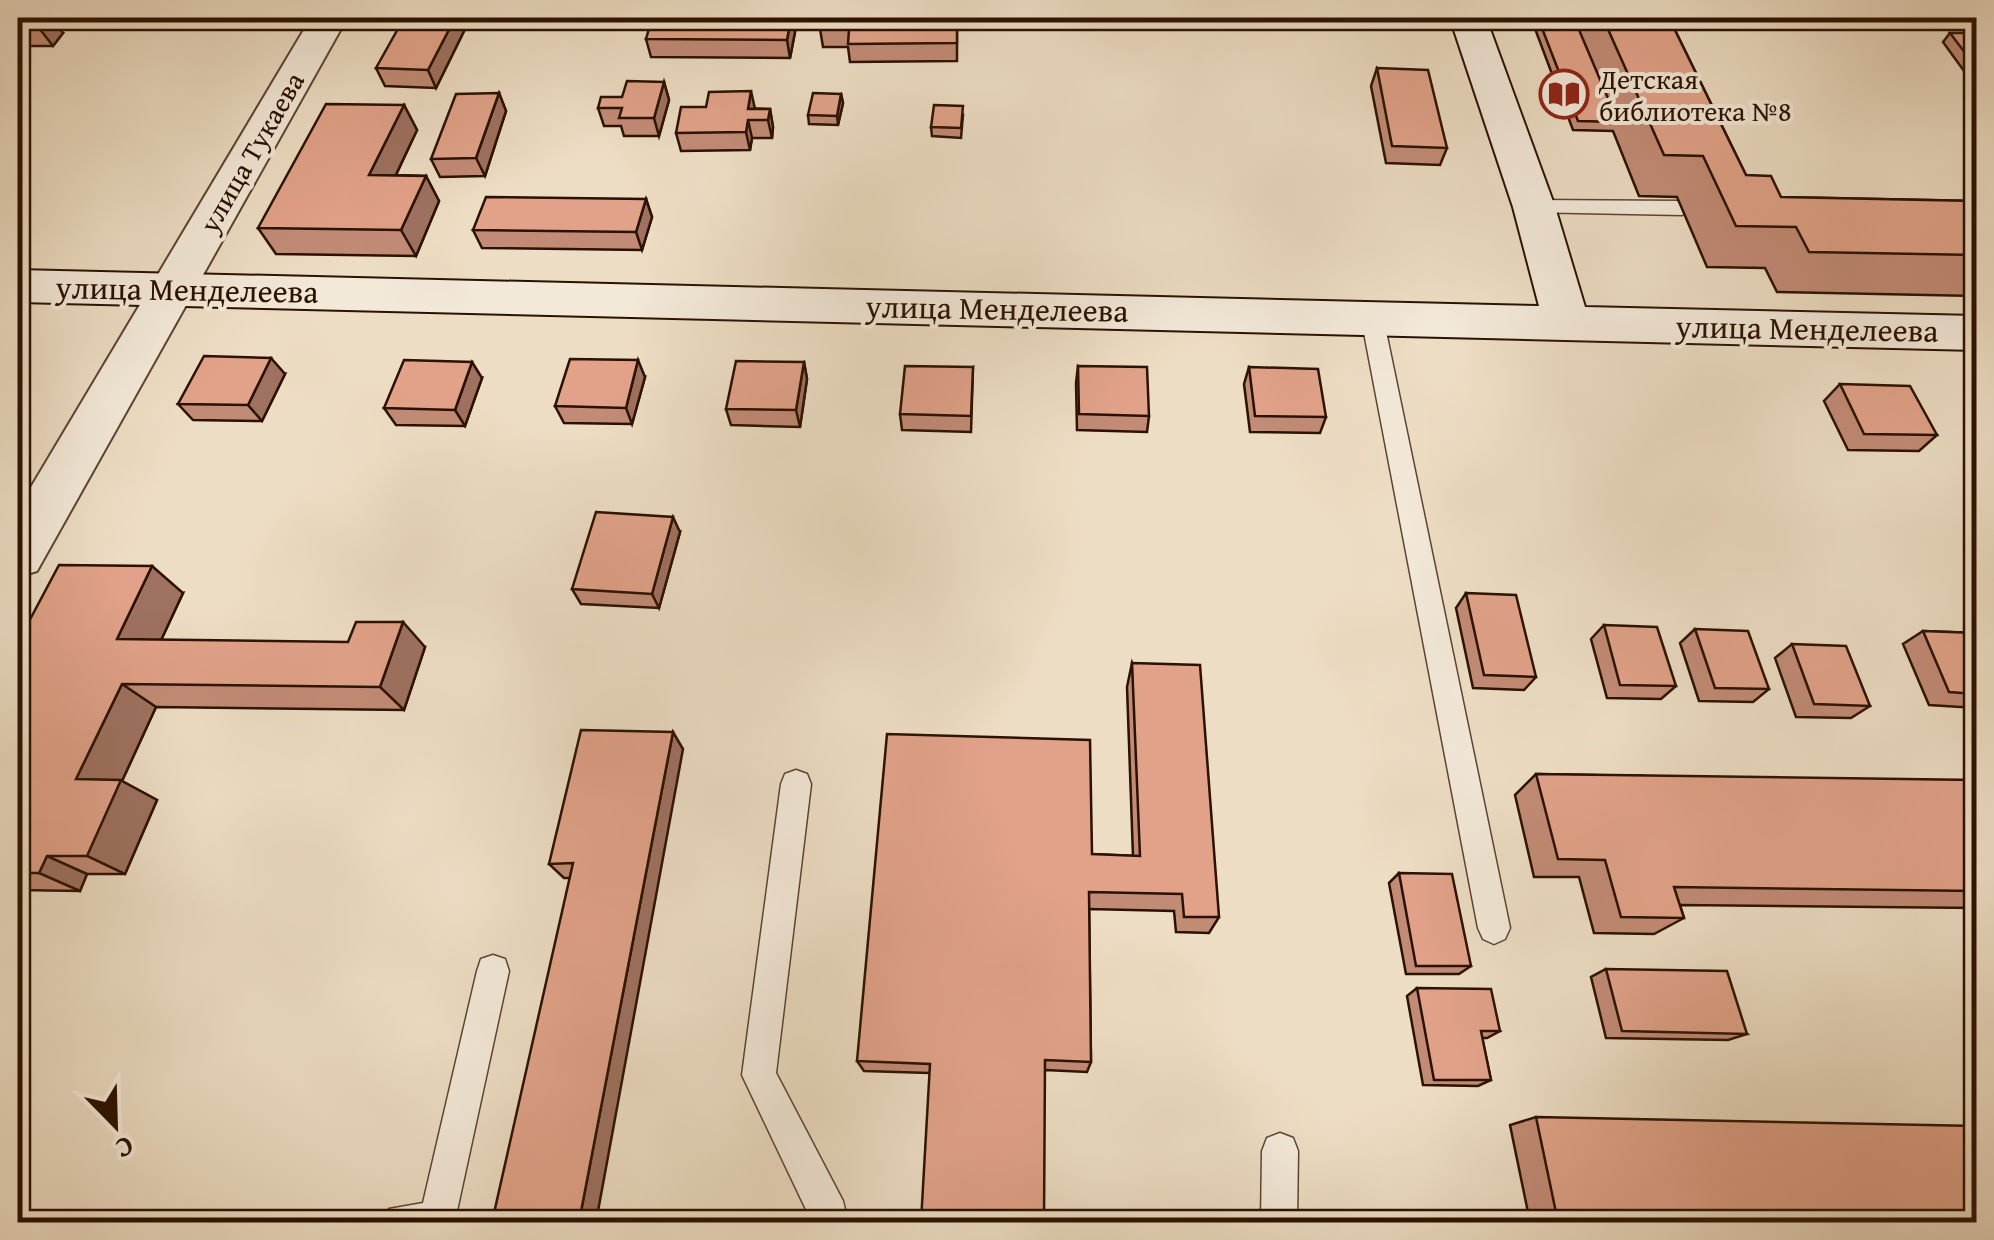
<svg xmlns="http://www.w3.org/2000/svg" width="1994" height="1240" viewBox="0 0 1994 1240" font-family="'Gentium Book Plus',serif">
  <rect width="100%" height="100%" fill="#edddc4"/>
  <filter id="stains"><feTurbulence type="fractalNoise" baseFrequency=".002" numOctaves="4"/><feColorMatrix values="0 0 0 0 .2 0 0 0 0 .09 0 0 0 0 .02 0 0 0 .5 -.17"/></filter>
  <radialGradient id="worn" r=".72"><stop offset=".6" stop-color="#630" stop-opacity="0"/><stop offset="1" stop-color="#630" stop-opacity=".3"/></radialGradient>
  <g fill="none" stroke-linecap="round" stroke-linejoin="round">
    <g stroke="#5b4431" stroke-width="3">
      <path id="lane" d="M1534 200 1682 201 1693 208 1682 215 1526 212 1523 207Z
        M1372 309 1383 317 1510 928 1505 939 1494 944 1483 939 1478 928 1361 317Z
        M796 770 807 774 811 784 776 1073 843 1201 848 1222H812L742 1075 781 784 785 774Z
        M493 955 505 959 509 971 455 1220 384 1222 389 1209 423 1203 477 971 481 959Z
        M1280 1133 1293 1138 1298 1151 1297 1222H1261L1262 1151 1267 1138Z"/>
    </g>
    <g stroke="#5b4431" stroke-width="4">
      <path id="street" d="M311 18H347L37 571 18 577V509Z"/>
    </g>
    <g stroke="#2a1100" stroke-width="4">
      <path id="secondary" d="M1450 18H1486L1555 207 1585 307 1976 316V350L18 302V270L1539 306 1513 207Z"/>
    </g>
    <use href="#lane" fill="#f3e9d9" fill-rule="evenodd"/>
    <use href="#street" fill="#f3e9d9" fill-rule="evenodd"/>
    <use href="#secondary" fill="#f3e9d9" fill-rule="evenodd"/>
  </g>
  <path fill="#c28b76" stroke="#2a1100" stroke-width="2.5" d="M18 18 63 33 53 46H18Z
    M957 18V61L850 62 848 47H823L820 29Z
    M1531 18H1669L1746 175 1781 197 1976 201V296L1777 292 1765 268 1707 267 1677 197 1639 196 1613 131 1573 130Z
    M468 23 436 88 385 86 376 68Z
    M795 32 790 58 651 57 646 39Z
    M1950 33H1976V71H1964L1943 42Z
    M1377 68 1447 148 1440 165 1386 163 1371 86Z
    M664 82 669 100 659 136H624L621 126H604L598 108 622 97Z
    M499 93 506 111 485 176 440 177 431 159Z
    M841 94 843 103 838 125 809 124 808 115Z
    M404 105 417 130 396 175 426 176 439 201 416 256 276 254 258 228Z
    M706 107 770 109 773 127 772 138H752L750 150 681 151 676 133Z
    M963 115 961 138 932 136 931 127Z
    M646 199 652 217 642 250 482 248 473 230Z
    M804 362 807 379 800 427 731 425 726 409Z
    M1078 366 1149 416 1147 432 1077 430 1076 383Z
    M973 367 971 432 902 430 900 414Z
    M1249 367 1326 417 1320 433 1250 432 1244 384Z
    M285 374 262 421 193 420 178 404Z
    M645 377 632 424 564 423 555 406Z
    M482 378 465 426 396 425 384 408Z
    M1840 384 1937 435 1919 451 1848 450 1824 401Z
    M680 532 659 608 581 604 572 589Z
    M183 593 161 640 425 647 404 710 156 707 122 781 157 800 125 874H87L80 891 18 890V642Z
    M1466 593 1536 677 1524 690 1473 688 1456 608Z
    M1604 625 1676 686 1661 699 1607 698 1591 639Z
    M1695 629 1769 689 1753 702 1699 701 1680 643Z
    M1923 631 1976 633V708L1929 705 1903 644Z
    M1792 644 1870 706 1851 718 1796 717 1775 658Z
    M1132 663 1219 917 1209 933 1176 932 1174 911 1089 909 1091 1062 1087 1072 1045 1070 929 1073 864 1071 857 1061 1092 854 1133 856 1127 687Z
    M683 749 570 878H564L549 864Z
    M1536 774 1976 782V908L1680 905 1684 918 1654 934 1594 933 1579 877H1534L1515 795Z
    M1399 873 1471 966 1459 974H1406L1389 883Z
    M1606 969 1747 1034 1728 1040 1606 1038 1591 977Z
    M1417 988 1500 1031 1487 1038H1482L1491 1080 1478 1086 1423 1085 1407 996Z
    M1536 1117 1976 1222H1530L1510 1125Z"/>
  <path fill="#9e7160" stroke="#2a1100" stroke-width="2.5" d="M28 18H51L63 33 53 46 39 28Z
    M455 18H466L468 23 436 88 428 70Z
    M791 18 795 32 790 58 787 40Z
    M664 82 669 100 659 136 654 118Z
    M751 91 755 109H748Z
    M499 93 506 111 485 176 476 158Z
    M841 94 843 103 838 125 837 116Z
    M404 105 417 130 384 200 369 175Z
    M770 109 773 127 772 138 768 120Z
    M748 120 752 138 750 150 746 132Z
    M426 176 439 201 416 256 401 230Z
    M646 199 652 217 642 250 636 232Z
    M271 358 285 374 262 421 248 405Z
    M638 360 645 377 632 424 626 408Z
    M472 362 482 378 465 426 455 410Z
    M804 362 807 379 800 427 796 410Z
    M673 517 680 532 659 608 652 594Z
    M152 566 183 593 150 664 117 639Z
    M403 622 425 647 404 710 380 687Z
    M122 684 156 707 122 781 157 800 125 874 87 856 76 779Z
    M673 732 683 749 596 1222H579Z
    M47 856 87 874 80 891 39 873Z"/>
  <path fill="#e1a289" stroke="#2a1100" stroke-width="2.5" d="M18 18H47L39 28H18Z
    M404 18H455L428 70 376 68Z
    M652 18H791L787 40 646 39Z
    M821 18H957V43L848 44 849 29H820Z
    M1538 18H1574L1618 122 1578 121Z
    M1603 18H1669L1746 175 1771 176 1781 197 1976 201V255L1809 252 1796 227 1736 226 1703 156 1664 155Z
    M1950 33H1976V62H1972Z
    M1377 68 1428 70 1447 148 1392 146Z
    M627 81 664 82 654 118H619L622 108H598L601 97H622Z
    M751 91 748 109H770L768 120H748L746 132 676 133 681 107H706L709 92Z
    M499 93 476 158 431 159 456 94Z
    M813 93 841 94 837 116 808 115Z
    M326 104 404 105 369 175 426 176 401 230 258 228Z
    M934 105 963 106 961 128 931 127Z
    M486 197 646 199 636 232 473 230Z
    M204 356 271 358 248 405 178 404Z
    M570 359 638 360 626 408 555 406Z
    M404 360 472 362 455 410 384 408Z
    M736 361 804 362 796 410 726 409Z
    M905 366 973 367 971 416 900 414Z
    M1078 366 1147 367 1149 416 1079 414Z
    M1249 367 1318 369 1326 417 1255 416Z
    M1840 384 1910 386 1937 435 1864 434Z
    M596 512 673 517 652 594 572 589Z
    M59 565 152 566 117 639 348 642 356 622H403L380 687 122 684 76 779 121 780 87 856H47L39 873H18V642Z
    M1466 593 1516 595 1536 677 1484 675Z
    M1604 625 1657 627 1676 686 1620 685Z
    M1695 629 1748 631 1769 689 1715 688Z
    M1923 631 1976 633V694L1949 692Z
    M1792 644 1846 646 1870 706 1814 704Z
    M1132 663 1200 665 1219 917H1184L1182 894 1089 892 1091 1062 1045 1060 1044 1222H921L930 1064 857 1061 887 734 1090 740 1092 854 1140 856Z
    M581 730 673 732 579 1222H492L573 863 549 864Z
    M1536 774 1975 780 1976 891 1674 887 1684 918 1621 917 1605 860 1558 859Z
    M1399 873 1452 874 1471 966H1416Z
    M1606 969 1727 971 1747 1034 1622 1031Z
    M1417 988 1491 989 1500 1031H1481L1491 1080H1434Z
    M1536 1117 1976 1126V1222H1558Z"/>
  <defs>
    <g id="library-ring" transform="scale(2.5)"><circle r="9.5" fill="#f3e9d9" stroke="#8f2418" stroke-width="1.5"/><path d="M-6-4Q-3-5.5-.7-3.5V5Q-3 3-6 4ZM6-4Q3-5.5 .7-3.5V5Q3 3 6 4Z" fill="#8f2418"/></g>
  </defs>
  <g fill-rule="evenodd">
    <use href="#library-ring" x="1564" y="94"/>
  </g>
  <g text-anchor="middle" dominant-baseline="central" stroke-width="8" stroke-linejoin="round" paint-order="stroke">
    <g font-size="28" fill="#2a1100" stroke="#f3e9d9" text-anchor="start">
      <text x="1599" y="78">Детская<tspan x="1599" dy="32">библиотека №8</tspan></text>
    </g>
    <g font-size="28" fill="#2a1100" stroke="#f3e9d9">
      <text transform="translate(251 152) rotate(-60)">улица Тукаева</text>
    </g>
    <g font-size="32" fill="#2a1100" stroke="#f3e9d9">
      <text transform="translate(187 289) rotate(1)">улица Менделеева</text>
      <text transform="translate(997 308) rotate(1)">улица Менделеева</text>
      <text transform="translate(1807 328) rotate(1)">улица Менделеева</text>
    </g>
  </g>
  <rect width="1994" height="1240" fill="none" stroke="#edddc4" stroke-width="60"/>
  <rect x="20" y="20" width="1954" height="1200" fill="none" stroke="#2a1100" stroke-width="5"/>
  <rect x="30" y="30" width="1934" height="1180" fill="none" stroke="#2a1100" stroke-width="2.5"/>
  <g transform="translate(115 1125) rotate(157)" stroke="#f3e9d9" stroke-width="8" paint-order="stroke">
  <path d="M0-8L18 38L0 25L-18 38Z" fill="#2a1100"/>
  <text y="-15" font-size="28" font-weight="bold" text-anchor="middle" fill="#2a1100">С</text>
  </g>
  <rect width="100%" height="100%" filter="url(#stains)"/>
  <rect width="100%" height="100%" fill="url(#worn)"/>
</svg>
